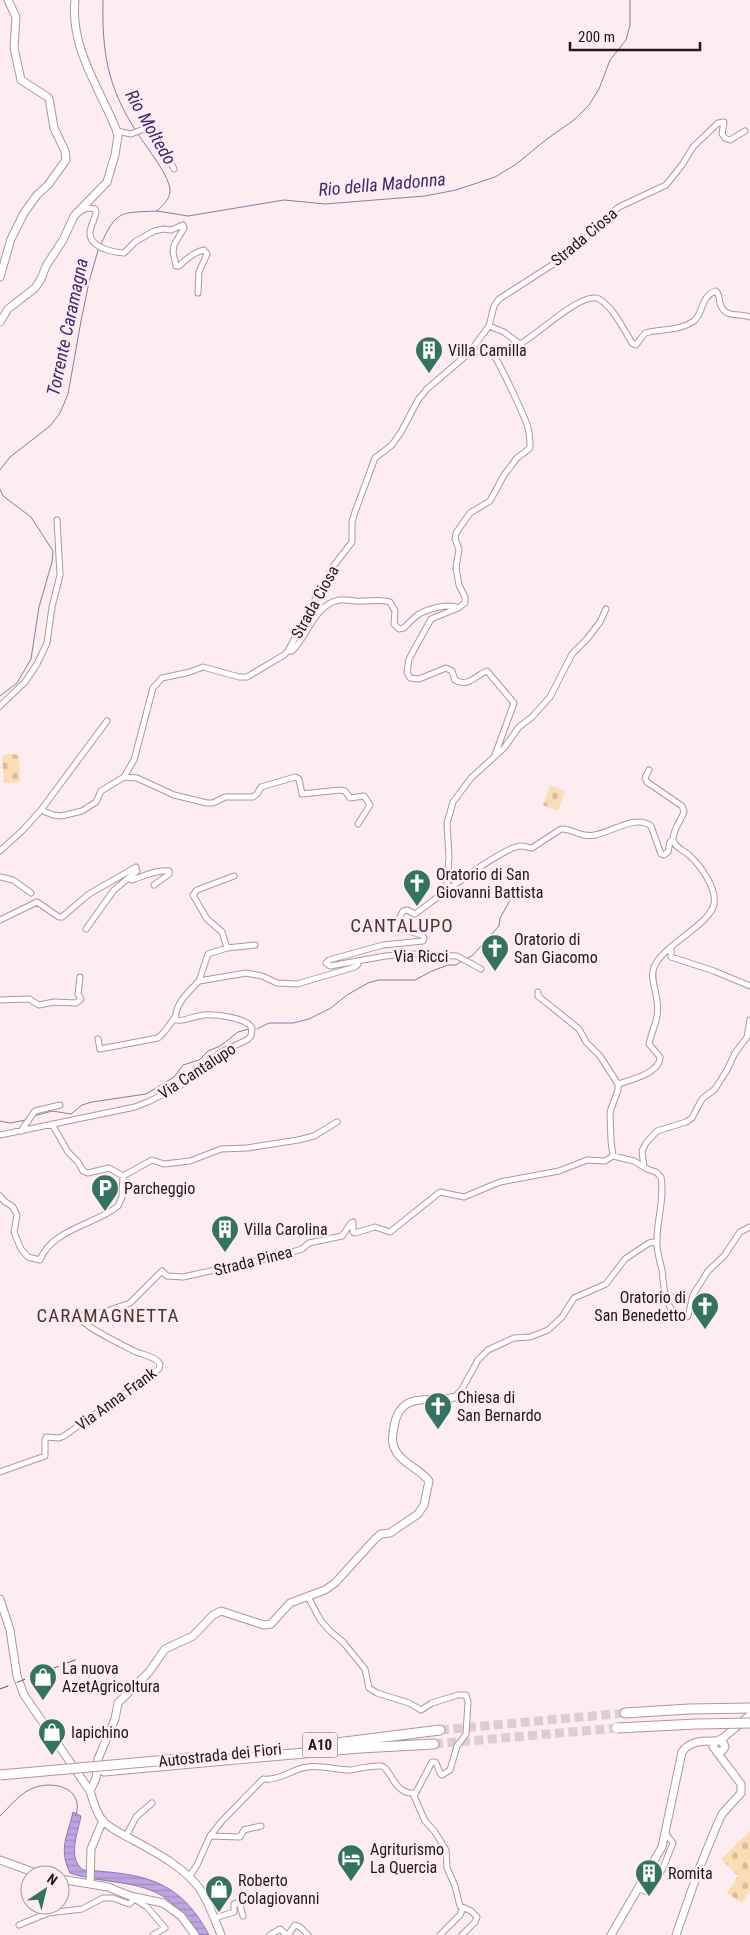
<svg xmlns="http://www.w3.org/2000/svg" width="750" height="1935" viewBox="0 0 750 1935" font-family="'Roboto Condensed',sans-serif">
  <defs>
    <pattern id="cemetery-stones" width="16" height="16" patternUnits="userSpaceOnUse" patternTransform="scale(1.25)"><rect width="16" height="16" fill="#fadcb5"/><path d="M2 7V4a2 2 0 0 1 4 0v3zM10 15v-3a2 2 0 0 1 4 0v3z" fill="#d6bc9b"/></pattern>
    <pattern id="water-rules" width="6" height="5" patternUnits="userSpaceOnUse" patternTransform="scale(1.25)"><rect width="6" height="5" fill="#bca4e3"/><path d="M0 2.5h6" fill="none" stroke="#a18cc2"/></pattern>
  </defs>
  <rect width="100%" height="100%" fill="#fdedf0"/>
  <path fill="url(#cemetery-stones)" d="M9 754 19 755 20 782 4 783 2 756Z
    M550 785 565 791 558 811 543 805Z
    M750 1831V1890L742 1903 727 1893 738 1876 721 1859Z"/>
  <path fill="url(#water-rules)" stroke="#8e7aa6" d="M73 1812 81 1816C78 1833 67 1858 83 1870 142 1874 179 1878 209 1935H198C189 1922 180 1909 167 1899 139 1879 102 1884 70 1873 58 1848 68 1835 73 1812Z"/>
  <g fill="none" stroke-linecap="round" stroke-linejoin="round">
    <path stroke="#8e7aa6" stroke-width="1" d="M103 0C102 52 107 86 136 131
      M157 211 188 216 284 200 325 204 425 196 456 190 495 177 515 165 547 139 574 120 589 105 599 89 610 60 626 40 630 25V0
      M101 244C117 209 121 213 157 211 163 205 169 200 170 192 171 177 146 147 138 134
      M0 470 10 457 50 426 60 413 68 394 81 321 89 282 99 247
      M0 489 3 496 31 517 53 551 52 562 39 607 31 659 17 683 0 696
      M466 959 473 955 499 926 500 918 512 897
      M257 1029 269 1023H293L309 1019 331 1008 347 995 368 983 378 980H415L432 971 448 965H456L462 961
      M34 1116 52 1111 71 1114 82 1105 92 1102 146 1094 174 1077 183 1065 199 1060 208 1051 220 1046 238 1032 249 1029
      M0 1121 10 1123 26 1120
      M0 1816C9 1807 18 1796 29 1790 49 1779 85 1786 76 1815"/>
    <path stroke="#dccdd0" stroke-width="9" stroke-dasharray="9 4.5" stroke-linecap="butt" d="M440 1730 625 1713
      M434 1744 617 1728"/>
    <g stroke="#b79399" stroke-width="7">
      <path id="street" d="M117 131 131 134 149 127 160 142 174 169
        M81 211 88 208 95 209 96 212C95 219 91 225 90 232 89 248 113 252 124 253L135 242 154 231 164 229 171 230 183 225 184 228 174 245 173 252 176 266H179C186 259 194 252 204 250L207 254 199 272 198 293
        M489 326 504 332 520 344C536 336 583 290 599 299 613 307 624 330 632 343L636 345 645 333C661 328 678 332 694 321 704 313 700 296 716 291 721 296 718 300 721 306 726 318 740 313 750 317
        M458 608 431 619 409 659 407 672 410 678 419 679 446 668 452 671 455 680C468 688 476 675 487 671L514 703 495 755
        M288 651H292C308 636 314 605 339 600 346 599 355 602 362 601 372 601 381 599 390 602L395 611 394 624 399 629 404 628C408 624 413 618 419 614 428 609 448 603 458 608L465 603V597L459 585 456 568 459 549 455 539 456 533 470 513 490 501 504 475 517 458 530 448C530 442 530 435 528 428 526 419 498 359 492 353 486 348 476 353 469 353
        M0 706 25 682 37 664 47 643 52 607 60 575 57 520
        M124 777 137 778 174 795 207 803H213L225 797H253L257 794 261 787 295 777 299 779 302 794 340 790 345 791 350 798 364 796 370 805 358 824
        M41 810 107 721
        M0 851 23 830 41 810 53 815 61 816 82 811 96 802 101 791 124 777 134 760 153 688 162 678 190 672 203 667 239 677H247L284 655 288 651 332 568 352 542V522L355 512 375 458 392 445 401 432 418 400 427 389 469 353 489 326 494 306 499 299 552 265 590 234 601 222 619 207 666 185 682 165 693 147 718 123 724 122 722 134 725 138 730 140 745 131
        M0 877 13 880 31 893
        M129 879 132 880C143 876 158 869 169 871V874L154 885
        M450 888 447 883 449 857 447 823 453 802 471 778 504 748 519 727 532 717 550 697 572 654 587 639 600 622 606 609
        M0 920 37 902 59 917H62L89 894 136 867 137 871 114 890 86 929
        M671 947V957L714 971 750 986
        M227 948 222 932 207 919 193 895 197 890 234 876
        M481 969 457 956 412 954 385 956 330 966 326 963 329 960 383 945 423 941 424 938 422 935 395 927 403 911 407 910 415 914C433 901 503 846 521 846 526 846 528 848 532 848L561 829C572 828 580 838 595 835 612 832 636 814 651 826L661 854 664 855 668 852 670 842 673 839
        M199 981 208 954 227 948 255 945
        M538 992V996L579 1029 586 1042 600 1056 618 1084
        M0 1000 29 999 39 1005 54 1002 76 1003 81 999 78 994 80 977
        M98 1039 100 1049 158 1038 165 1031 175 1017
        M618 1084C631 1080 660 1073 660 1057L649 1044C652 1029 660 1018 657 1001 656 989 650 978 654 967 664 944 710 925 714 904 717 888 700 865 689 855 683 850 674 847 673 839 673 829 682 820 684 811L682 806 647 782 645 778 649 770
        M618 1084V1090L610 1112 611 1141 613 1156 634 1161 647 1169 656 1172 661 1177C665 1200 656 1221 657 1244 657 1252 660 1262 662 1270 664 1288 664 1309 682 1319L688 1316 693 1295 708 1271 724 1256 740 1232 750 1227
        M52 1124 68 1152 78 1162 83 1171 88 1173 109 1168 123 1176 152 1160 164 1164 190 1161 221 1149 247 1148 298 1140 314 1136 337 1122
        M21 1131 35 1111 60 1105
        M0 1135 135 1107 150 1101 185 1083 221 1052 247 1040 251 1036 252 1028C246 1017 211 1013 199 1016 191 1017 183 1022 176 1020 173 1006 190 990 199 981L246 973 262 976 277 983 297 984 355 967 358 964 357 962
        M644 1167 642 1151 646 1143 657 1131 686 1122 692 1118 702 1099 715 1089 727 1070 735 1053 747 1037 750 1020
        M0 1196 4 1201 13 1207 17 1215 14 1232 21 1249 28 1257 40 1260C52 1229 95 1225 118 1206L122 1197 123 1176
        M455 1397 462 1389 478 1360 488 1350 514 1338 530 1337 548 1330 562 1317 574 1298 606 1284 625 1259 649 1243 654 1242 657 1245
        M0 1472 45 1456V1440L46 1437 59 1438 64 1436 159 1369 160 1364C156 1357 144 1355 136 1352 125 1346 86 1328 81 1319L85 1313H101L130 1303 162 1271 167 1276 183 1277 278 1256 302 1249 309 1243 342 1236 351 1223 353 1222V1232L355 1233 375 1227 390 1232 440 1192 464 1197 500 1182 559 1171 587 1160 605 1161 613 1156
        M308 1597 321 1621 331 1632 343 1642 365 1669 369 1688 377 1693 409 1703 421 1710 432 1703 458 1695H466L468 1702 466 1734 457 1746 450 1770 442 1775C437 1771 439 1766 435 1762H432L414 1796 425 1821 435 1832 446 1850 447 1868 455 1886 460 1906 471 1911 477 1917 475 1922 462 1935
        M126 1836 136 1817 152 1803
        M210 1836 240 1837 244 1830 261 1826
        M189 1877 197 1865 210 1836 222 1821 263 1779C280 1781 292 1769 307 1767 322 1765 336 1770 350 1770 360 1769 371 1765 381 1766 391 1767 393 1795 415 1793
        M638 1889 648 1892 651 1890 663 1868 673 1843 665 1833
        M136 1900 147 1907 165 1928 153 1935
        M215 1918 234 1912V1904L239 1902 243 1916
        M19 1925 48 1913 82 1909 103 1898H113L129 1904 136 1898
        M270 1935 280 1929 287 1935
        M288 1935 295 1925 300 1927 308 1935
        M440 1935 460 1915 463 1908"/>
    </g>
    <g stroke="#b79399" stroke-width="9">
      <path id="secondary" d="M0 277 11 239 24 213 37 195 48 185 66 160 65 151 54 128 49 98 21 80 14 48 16 17 8 0
        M0 322 8 309 35 288 41 279 46 266 63 240 74 216 107 182 115 155 118 136 116 129C99 87 70 48 75 0
        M0 1599 10 1630 17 1676 24 1695 90 1791C93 1801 96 1812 102 1820 110 1829 124 1835 135 1841 157 1853 185 1868 200 1889 209 1903 215 1920 221 1935
        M720 1741 724 1744 725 1747 722 1751 718 1752 713 1747 715 1742 723 1738 750 1715
        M90 1791 96 1778 98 1759 115 1719 118 1703 149 1672 165 1649 193 1636 213 1615 221 1611 264 1625 271 1624 290 1603 325 1590 335 1583 375 1539 381 1534 390 1533 418 1514 424 1505 429 1481C420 1469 405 1465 397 1453 391 1444 392 1437 394 1427 400 1389 430 1404 455 1397
        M0 1860 41 1875
        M60 1879 108 1887 130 1896 163 1903 181 1916 195 1935
        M90 1884 91 1849 103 1820
        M611 1935 662 1847 682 1752C690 1740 704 1741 717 1741
        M676 1935 699 1869 717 1825 722 1814 741 1793V1784L716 1751"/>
    </g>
    <g stroke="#b79399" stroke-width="11">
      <path id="highway" d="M625 1713 689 1709 750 1708
        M321 1745 440 1730
        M104 1771 360 1748 434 1744"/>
    </g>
    <use href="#street" stroke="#fff" stroke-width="5"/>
    <use href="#secondary" stroke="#fff" stroke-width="7"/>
    <use href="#highway" stroke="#fff" stroke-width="9"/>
    <path stroke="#645659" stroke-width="1" stroke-dasharray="9 9" stroke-linecap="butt" d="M0 1689 80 1658"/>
    <g stroke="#b79399" stroke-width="11" stroke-linecap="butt">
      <path id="highway-bridge" d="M617 1728 696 1724 750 1723
        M0 1775 201 1757"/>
    </g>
    <use href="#highway-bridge" stroke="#fff" stroke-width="9"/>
  </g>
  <defs>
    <g id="building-pin" transform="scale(1.4375)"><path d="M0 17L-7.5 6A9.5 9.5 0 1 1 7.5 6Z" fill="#347361" stroke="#fdedf0"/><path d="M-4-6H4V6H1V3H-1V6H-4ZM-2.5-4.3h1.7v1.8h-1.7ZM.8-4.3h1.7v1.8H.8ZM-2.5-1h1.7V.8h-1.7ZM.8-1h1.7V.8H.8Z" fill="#fff"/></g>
    <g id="church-pin" transform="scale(1.4375)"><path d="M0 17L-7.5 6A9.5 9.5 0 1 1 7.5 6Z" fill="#347361" stroke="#fdedf0"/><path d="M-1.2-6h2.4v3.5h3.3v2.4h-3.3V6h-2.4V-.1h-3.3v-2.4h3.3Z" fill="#fff"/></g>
    <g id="parking-pin" transform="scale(1.4375)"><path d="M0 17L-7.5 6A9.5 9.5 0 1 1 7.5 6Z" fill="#347361" stroke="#fdedf0"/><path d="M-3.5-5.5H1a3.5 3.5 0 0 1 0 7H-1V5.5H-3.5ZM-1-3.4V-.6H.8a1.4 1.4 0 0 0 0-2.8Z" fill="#fff"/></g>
    <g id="shop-pin" transform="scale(1.4375)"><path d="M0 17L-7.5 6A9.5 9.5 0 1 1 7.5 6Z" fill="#347361" stroke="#fdedf0"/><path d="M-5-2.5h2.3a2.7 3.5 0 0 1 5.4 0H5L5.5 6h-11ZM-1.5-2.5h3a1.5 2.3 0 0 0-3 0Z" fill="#fff"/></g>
    <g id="hotel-pin" transform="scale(1.4375)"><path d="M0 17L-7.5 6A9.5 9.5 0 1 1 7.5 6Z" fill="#347361" stroke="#fdedf0"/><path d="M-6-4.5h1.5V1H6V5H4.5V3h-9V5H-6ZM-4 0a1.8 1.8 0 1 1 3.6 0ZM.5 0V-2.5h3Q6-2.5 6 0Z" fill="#fff"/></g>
  </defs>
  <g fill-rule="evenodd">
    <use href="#building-pin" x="429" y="350"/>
    <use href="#church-pin" x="417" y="883"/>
    <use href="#church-pin" x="495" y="948"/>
    <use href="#parking-pin" x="105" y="1188"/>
    <use href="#building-pin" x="225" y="1229"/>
    <use href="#church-pin" x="705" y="1306"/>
    <use href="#church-pin" x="438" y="1406"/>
    <use href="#shop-pin" x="43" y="1677"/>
    <use href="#shop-pin" x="52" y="1732"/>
    <use href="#hotel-pin" x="351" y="1858"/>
    <use href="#building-pin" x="649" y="1873"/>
    <use href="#shop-pin" x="219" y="1889"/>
  </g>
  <g text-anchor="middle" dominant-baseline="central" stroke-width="5" stroke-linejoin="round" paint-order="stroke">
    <rect fill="#fdedf0" stroke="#65575a" stroke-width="1" x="302.5" y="1732.5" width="35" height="25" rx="4"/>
    <g font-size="15" font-weight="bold" fill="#241719">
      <text x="320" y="1745">A10</text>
    </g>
    <g font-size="16" fill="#241719" stroke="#fdedf0">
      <text transform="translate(584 237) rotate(-40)">Strada Ciosa</text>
      <text transform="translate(315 602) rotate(-61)">Strada Ciosa</text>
      <text x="421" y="956">Via Ricci</text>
      <text transform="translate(197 1071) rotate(-33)">Via Cantalupo</text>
      <text transform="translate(253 1261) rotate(-14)">Strada Pinea</text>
      <text transform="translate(116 1399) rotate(-36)">Via Anna Frank</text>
      <text transform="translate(220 1755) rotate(-6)">Autostrada dei Fiori</text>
    </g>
    <g font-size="16" fill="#241719" stroke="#fdedf0" text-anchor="start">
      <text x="448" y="350">Villa Camilla</text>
      <text x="436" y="874">Oratorio di San<tspan x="436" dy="18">Giovanni Battista</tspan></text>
      <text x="514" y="939">Oratorio di<tspan x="514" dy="18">San Giacomo</tspan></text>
      <text x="124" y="1188">Parcheggio</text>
      <text x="244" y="1229">Villa Carolina</text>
      <text x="686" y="1297" text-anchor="end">Oratorio di<tspan x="686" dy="18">San Benedetto</tspan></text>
      <text x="457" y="1397">Chiesa di<tspan x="457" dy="18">San Bernardo</tspan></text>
      <text x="62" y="1668">La nuova<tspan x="62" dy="18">AzetAgricoltura</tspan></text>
      <text x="71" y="1732">Iapichino</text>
      <text x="370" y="1849">Agriturismo<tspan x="370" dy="18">La Quercia</tspan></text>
      <text x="668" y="1873">Romita</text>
      <text x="238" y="1880">Roberto<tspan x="238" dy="18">Colagiovanni</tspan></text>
    </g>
    <g font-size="18" font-style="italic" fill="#48256f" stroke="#fdedf0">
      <text transform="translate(151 127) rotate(60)">Rio Moltedo</text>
      <text transform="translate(382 184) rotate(-5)">Rio della Madonna</text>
      <text transform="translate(67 327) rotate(-78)">Torrente Caramagna</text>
    </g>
    <g font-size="19" letter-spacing="1" fill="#503338" stroke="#fdedf0">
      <text x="402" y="925">CANTALUPO</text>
      <text x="108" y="1315">CARAMAGNETTA</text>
    </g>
  </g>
  <g transform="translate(45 1890) rotate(35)"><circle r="24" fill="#fdedf0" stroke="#a6979a"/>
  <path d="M0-4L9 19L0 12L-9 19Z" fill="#347361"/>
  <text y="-8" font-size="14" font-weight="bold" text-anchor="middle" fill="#241719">N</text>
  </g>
  <path d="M570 42v8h130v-8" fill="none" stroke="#241719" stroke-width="2.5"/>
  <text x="578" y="42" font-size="15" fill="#241719" stroke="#fdedf0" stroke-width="4" paint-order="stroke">200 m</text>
</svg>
